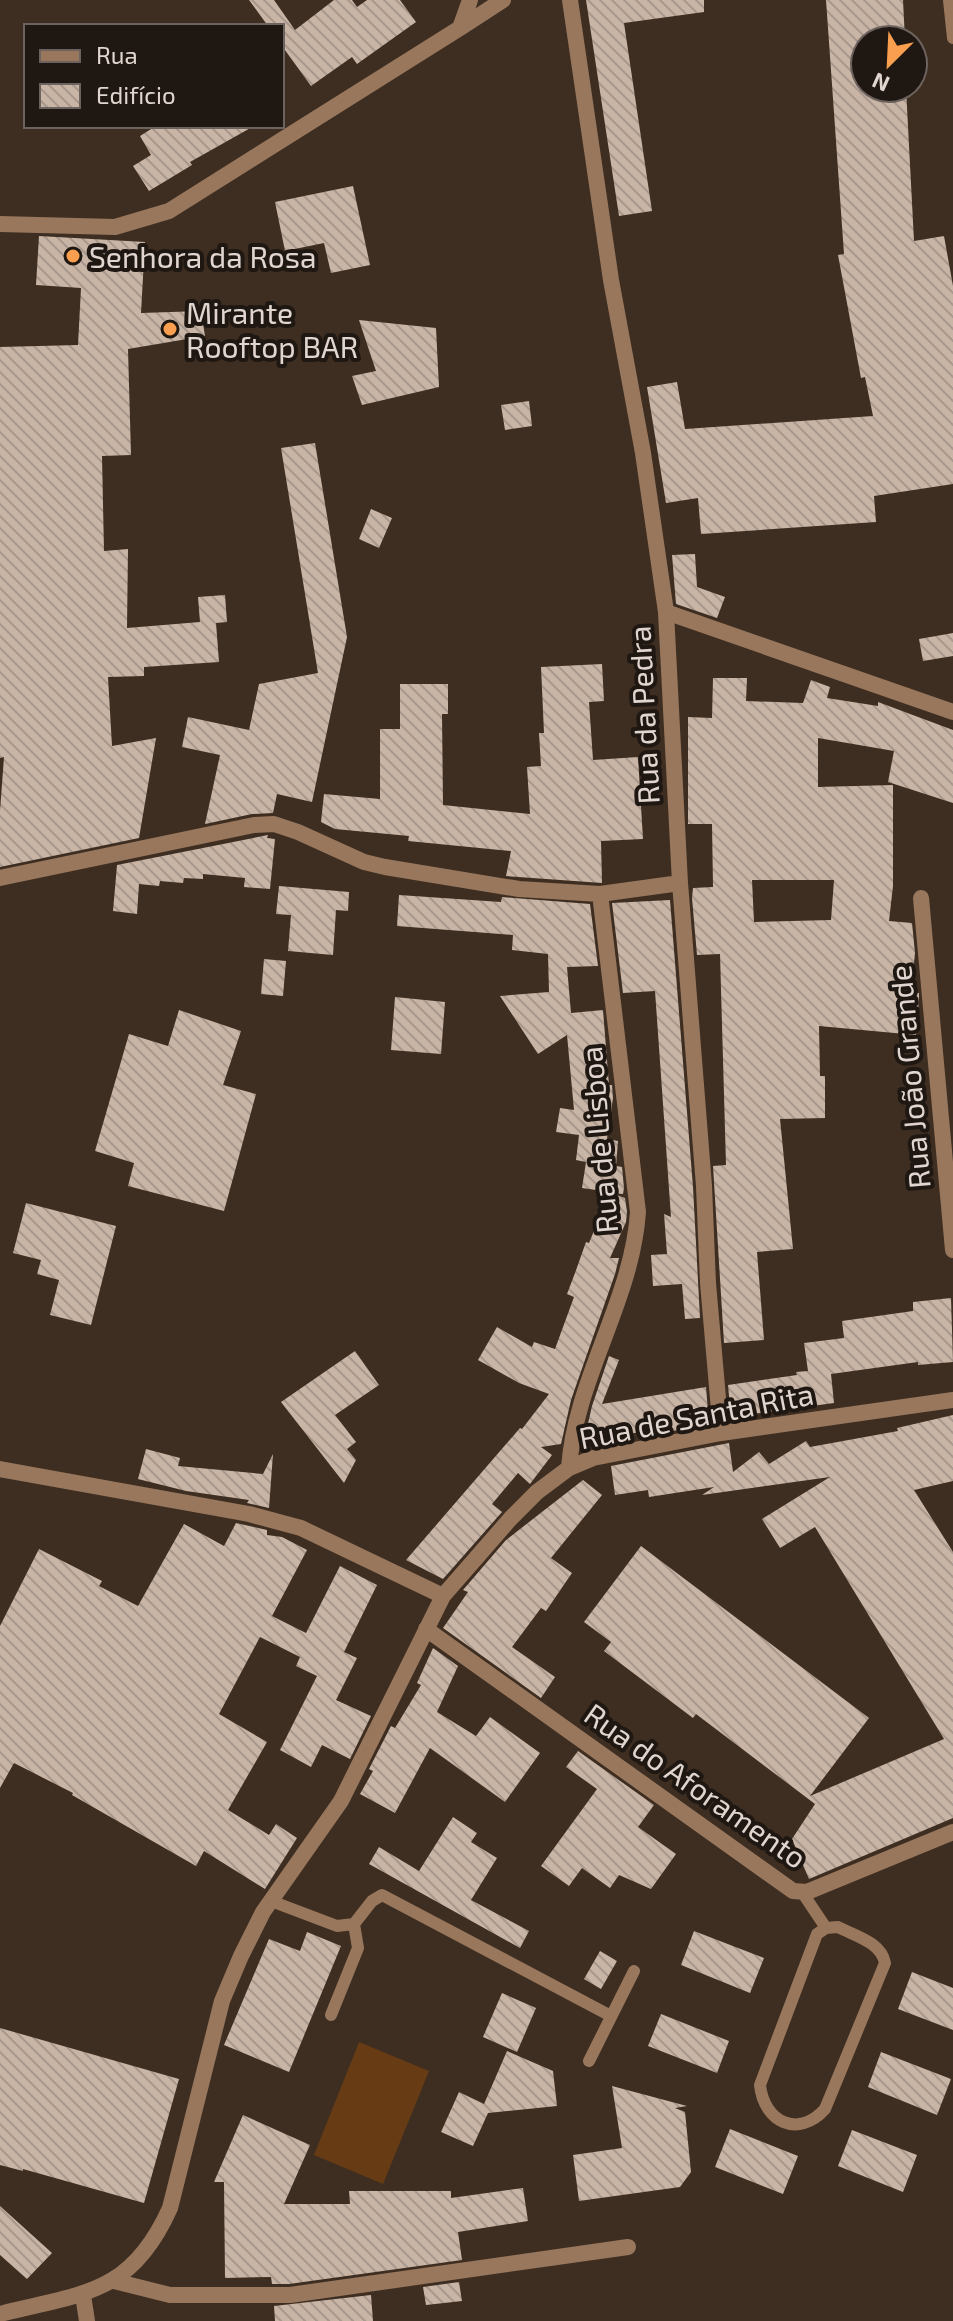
<svg xmlns="http://www.w3.org/2000/svg" width="953" height="2321" viewBox="0 0 953 2321" font-family="'Exo 2',sans-serif">
  <defs>
    <pattern id="building-back-hatch" width="6" height="6" patternUnits="userSpaceOnUse" patternTransform="scale(2)"><rect width="6" height="6" fill="#c9b5a6"/><path d="M-1 5l2 2M0 0l6 6M5-1l2 2" fill="none" stroke="#a8988c"/></pattern>
  </defs>
  <rect width="100%" height="100%" fill="#3d2e21"/>
  <path fill="#673b14" d="M359 2042 429 2071 383 2184 314 2155Z"/>
  <path fill="url(#building-back-hatch)" fill-rule="evenodd" d="M249 0H274L295 30 334 0H352L357 7 367 0H400L416 22 357 64 352 57 311 86 282 46V26H268Z
    M586 0H704V12L624 23 652 211 619 216Z
    M826 0H903L905 40H865V88H906L914 241 944 236 953 286V484L874 496 876 522 701 534 698 498 666 503 647 387 677 382 685 429 873 416 865 377 861 378 838 255 844 254Z
    M156 126H254L190 162 192 165 149 191 133 166 151 155 140 136Z
    M353 186 370 265 331 273 324 243 285 251 275 202Z
    M39 236 145 242 141 313 201 311 205 336 128 349 131 455 102 456 104 551 128 549 127 628 200 622 198 597 225 595 227 622 216 623 219 662 144 667V676L108 677 112 746 156 738 139 838 0 867V811L4 757 0 758V347L78 345 81 288 36 285Z
    M359 320 436 328 439 387 362 405 352 376 376 371Z
    M529 401 532 426 505 430 501 405Z
    M315 443 347 637 312 802 277 794 273 813 252 814 205 824 220 755 182 747 188 717 249 730 259 684 318 673 281 448Z
    M371 509 392 518 379 548 359 539Z
    M695 554 697 587 725 597 717 618 676 604 672 555Z
    M953 633V656L923 661 919 639Z
    M602 664 604 701 589 702 593 760 638 757 643 839 601 841 602 883 506 876 511 851 408 841 409 836 335 829 321 822 324 794 380 799V729H400V684H448V714H442L443 805 530 814 527 767 541 766 539 733H544L541 667Z
    M713 678H747L746 701 803 703 811 680 830 687 827 698 878 706V702L953 730V803L888 782 894 751 818 738V787L893 785V886L889 921 912 923 915 953 911 992 919 993V997L916 1035 819 1026 820 1076H825V1118L780 1119 793 1249 757 1252 764 1340 724 1343 713 1166 726 1165 720 954 697 955 692 898 693 888 713 887 712 824H688V717L712 718ZM752 880H834L831 920 754 922Z
    M268 835 267 838 275 839 270 889 244 887 245 878 203 874V879L184 878 183 883 160 881 159 886 139 884 137 914 113 911 117 865Z
    M279 886 349 892 348 911 336 910 333 955 288 951 291 915 276 914Z
    M399 895 501 902 502 897 590 904 598 966 567 967 571 1013 603 1010 609 1085H612L613 1098 607 1139 618 1141 616 1166 622 1167 624 1188 623 1194 611 1193 625 1198 627 1212 626 1222 610 1258H619L615 1274 571 1400 561 1444 541 1447 552 1455 530 1484 518 1473 492 1504 502 1512 443 1579 406 1560 520 1428 522 1429 549 1394 519 1383 478 1360 497 1327 532 1347 534 1342 555 1349 574 1297 567 1294 575 1273 586 1242 589 1243 610 1192 582 1188 586 1162 576 1160 579 1135 556 1132 560 1108 574 1110 567 1035 538 1054 500 996 549 992 548 954 512 950 513 935 397 926Z
    M670 900 693 1187 700 1318 685 1319 682 1284 653 1286 651 1255 667 1254 664 1214 671 1217 655 991 623 993 612 903Z
    M264 959 286 961 283 996 261 994Z
    M395 997 445 1002 441 1054 391 1050Z
    M179 1010 241 1031 223 1085 256 1094 224 1211 128 1186 134 1163 95 1151 129 1034 168 1046Z
    M26 1203 116 1226 91 1325 50 1315 59 1280 37 1274 41 1260 13 1253Z
    M951 1298 953 1362 918 1365V1362L831 1374 834 1403 731 1417 728 1385 797 1375 796 1372 808 1371 804 1343 844 1338 842 1321 913 1311V1302Z
    M355 1351 379 1385 335 1415 356 1442 347 1449 356 1460 344 1483 281 1402Z
    M609 1356 619 1360 602 1404 706 1387 709 1424 638 1438 647 1431 584 1441 592 1406Z
    M953 1415V1481L914 1490 953 1552V1818L809 1879 792 1839 815 1804 696 1714 693 1718 604 1651 611 1642 584 1622 641 1546 869 1718 810 1796 944 1739 815 1527 780 1548 762 1519 830 1477 702 1495 714 1487 649 1497 648 1490 615 1495 611 1466 729 1443 733 1472 759 1452 769 1464 806 1441 810 1447 898 1431 897 1428Z
    M146 1449 180 1458 178 1466 263 1474 273 1454 269 1508 247 1503 249 1500 186 1491 138 1479Z
    M583 1480 602 1495 551 1558 572 1573 546 1611 541 1608 512 1647 555 1677 541 1698 443 1628 468 1592 463 1590 506 1540Z
    M236 1523 267 1530V1535L282 1537 307 1550 272 1616 306 1633 340 1566 377 1585 344 1652 357 1658 336 1700 371 1716 350 1759 322 1745 311 1767 280 1750 317 1676 296 1666 300 1657 260 1637 219 1714 267 1742 228 1810 269 1835 276 1824 297 1838 265 1889 204 1851 196 1866 72 1795 73 1793 14 1763 0 1788V1626L39 1549 102 1581 99 1586 138 1606 184 1524 224 1546Z
    M433 1648 458 1666 437 1712 476 1736 490 1717 540 1753 505 1802 430 1748 395 1813 360 1794 373 1771 369 1769 391 1726 395 1728 421 1685 417 1683Z
    M578 1751 654 1805 638 1827 676 1854 651 1889 619 1875 610 1888 582 1868 569 1886 541 1866 597 1789 566 1767Z
    M453 1817 477 1833 471 1842 497 1858 471 1900 529 1931 520 1948 369 1864 379 1847 419 1871Z
    M694 1931 764 1958 750 1993 681 1965Z
    M307 1932 341 1946 289 2072 224 2045 269 1939 300 1951Z
    M600 1951 617 1961 601 1989 584 1979Z
    M912 1972 953 1988V2030L898 2009Z
    M502 1993 536 2008 517 2052 483 2037Z
    M661 2014 729 2041 717 2073 648 2046Z
    M0 2028 179 2079 144 2203 23 2169V2171L0 2165Z
    M507 2051 553 2071 557 2106 488 2113 473 2146 441 2132 459 2092 484 2104Z
    M881 2052 951 2079 937 2115 868 2087Z
    M612 2086 687 2106 675 2108 685 2112 691 2172 680 2187 579 2201 573 2155 622 2148Z
    M243 2115 310 2145 284 2204H350L349 2191H451V2198L523 2188 528 2221 458 2232 462 2260 289 2284H272L271 2277 225 2278 224 2182H214Z
    M730 2129 798 2156 783 2194 715 2167Z
    M852 2130 917 2155 903 2192 838 2166Z
    M0 2206 52 2253 27 2279 0 2255Z
    M459 2282 462 2301 426 2305 423 2287Z
    M371 2295 373 2321H275L274 2306Z"/>
  <g fill="none" stroke-linecap="round" stroke-linejoin="round">
    <path stroke="#99775d" stroke-width="12" d="M949 0 953 38
      M802 1892 826 1928
      M271 1901 337 1926 354 1924 372 1901 382 1895 611 2016
      M838 1927C855 1936 881 1942 885 1963L825 2109C798 2139 764 2122 760 2085L817 1934 826 1928Z
      M331 2015 358 1948 354 1924
      M589 2061 634 1971"/>
    <path stroke="#99775d" stroke-width="16" d="M470 0 460 28 503 0
      M570 0 611 280 643 453 666 612 680 883 704 1186 708 1283 721 1433
      M0 224 115 227 169 211 460 28
      M666 612 953 712
      M0 878 254 825 274 824 298 832 364 862 385 867 519 889 600 894 680 883
      M921 898 953 1250
      M569 1468C575 1379 632 1301 638 1212L600 894
      M0 1469 249 1514 301 1528 443 1596
      M426 1629 793 1891 807 1892 953 1832
      M114 2281 170 2295H290L628 2247
      M83 2295 87 2321
      M0 2314C83 2293 131 2295 170 2208L222 2001 241 1956 263 1912 341 1801 443 1596 511 1518 537 1492 569 1468 593 1458 721 1433 953 1400"/>
  </g>
  <g fill="#fa9f50" stroke="#1f1712" stroke-width="3">
    <circle cx="73" cy="256" r="8"/>
    <circle cx="170" cy="329" r="8"/>
  </g>
  <g text-anchor="middle" dominant-baseline="central" stroke-width="8" stroke-linejoin="round" paint-order="stroke">
    <g font-size="30" fill="#e1d6cf" stroke="#1f1712" text-anchor="start">
      <text x="89" y="256">Senhora da Rosa</text>
      <text x="186" y="312">Mirante<tspan x="186" dy="34">Rooftop BAR</tspan></text>
    </g>
    <g font-size="30" fill="#e1d6cf" stroke="#1f1712">
      <text transform="translate(643 715) rotate(-93)">Rua da Pedra</text>
      <text transform="translate(909 1077) rotate(-95)">Rua João Grande</text>
      <text transform="translate(598 1140) rotate(-95)">Rua de Lisboa</text>
      <text transform="translate(696 1415) rotate(-11)">Rua de Santa Rita</text>
      <text transform="translate(696 1785) rotate(35)">Rua do Aforamento</text>
    </g>
  </g>
  <rect x="24" y="24" width="260" height="104" fill="#1f1712" stroke="#6d635e" stroke-width="2"/>
  <rect x="40" y="50" width="40" height="12" fill="#99775d" stroke="#6d635e" stroke-width="2"/>
  <text x="96" y="64" font-size="24" fill="#e1d6cf">Rua</text>
  <rect x="40" y="84" width="40" height="24" fill="url(#building-back-hatch)" stroke="#6d635e" stroke-width="2"/>
  <text x="96" y="104" font-size="24" fill="#e1d6cf">Edifício</text>
  <g transform="translate(889 64) rotate(204)"><circle r="38" fill="#1f1712" stroke="#6d635e" stroke-width="2"/>
  <path d="M0-6L14 30L0 20L-14 30Z" fill="#fa9f50"/>
  <text y="-12" font-size="22" font-weight="bold" text-anchor="middle" fill="#e1d6cf">N</text>
  </g>
</svg>
